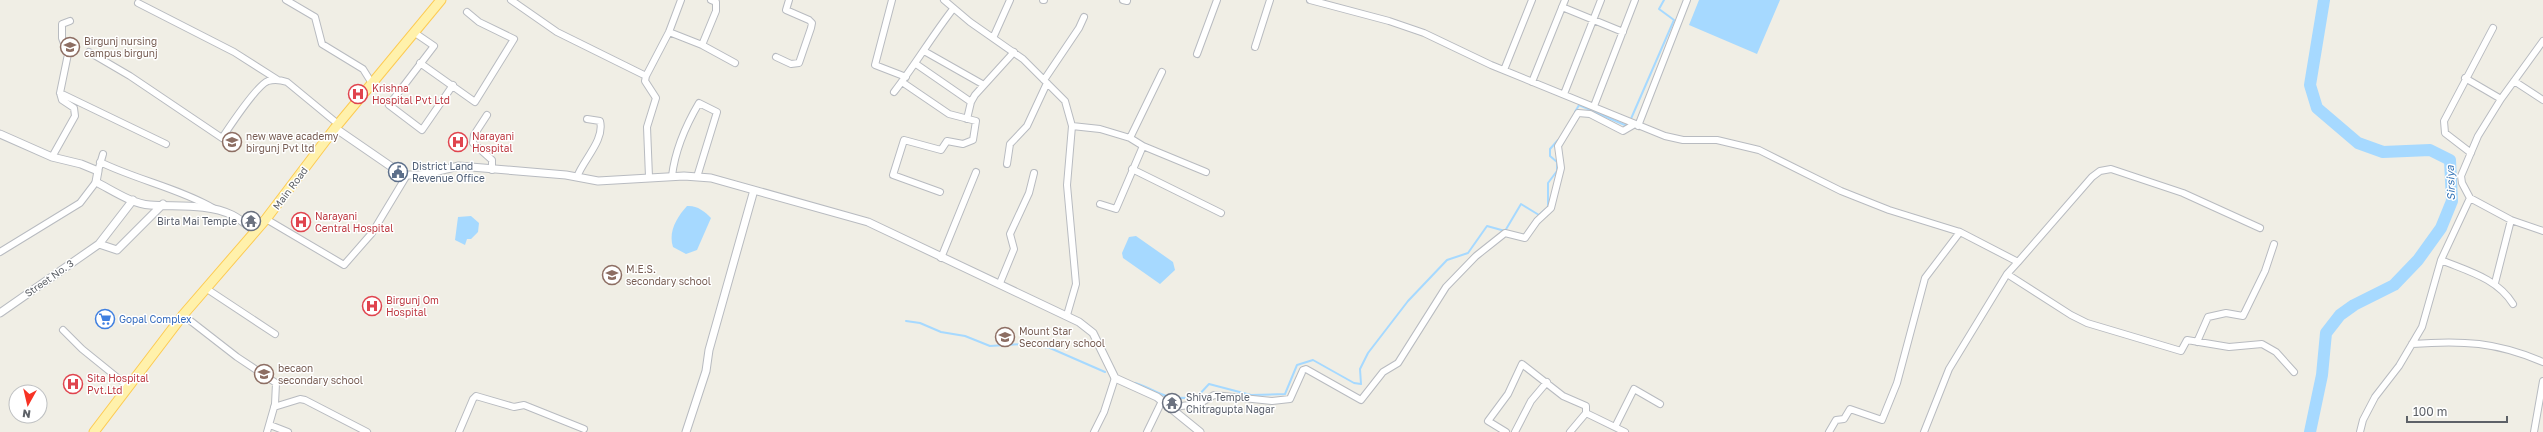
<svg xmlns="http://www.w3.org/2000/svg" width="2543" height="432" viewBox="0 0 2543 432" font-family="'Golos Text',sans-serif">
  <rect width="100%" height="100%" fill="#f0eee5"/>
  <path fill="#a6d9ff" d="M1699 0H1780L1757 54 1689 25Z
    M687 206C696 205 705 211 711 218L697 250 686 254 673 247C668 232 677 217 687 206Z
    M471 216 479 223 478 232 471 239H467L465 245 455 240 458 217Z
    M1136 236 1173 262 1175 270 1160 284 1123 258 1122 253 1129 237Z"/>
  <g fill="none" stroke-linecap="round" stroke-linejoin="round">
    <path stroke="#a6d9ff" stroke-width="2" d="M1575 112 1579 105 1627 126
      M1630 121 1674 20 1659 9 1664 0
      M906 321 920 323 941 332 965 336 990 346 1023 344 1050 348 1105 372
      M1135 383C1145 386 1152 390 1161 394 1171 399 1186 398 1196 398L1209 384 1251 395 1285 394 1297 365 1313 360 1354 383 1361 384 1360 369 1368 353 1408 301 1447 260 1468 253 1487 226 1505 231 1521 204 1539 215 1548 207V183L1557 171V162L1550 156V149L1558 140"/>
    <path stroke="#a6d9ff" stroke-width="12" d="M2310 432 2322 375 2326 333 2340 315 2354 305 2394 285 2418 260 2441 228 2452 201 2450 160 2430 150 2383 152 2358 143 2317 108 2310 85 2324 0"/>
    <g stroke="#b8bbc0" stroke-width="8">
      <path id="minor" d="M286 0 315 17 322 44 363 69 373 85
        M511 0 557 32 646 76 669 32 681 0
        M892 0 875 65 906 77
        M944 0 970 22 1023 59 1065 101 1072 126 1067 185 1076 284 1067 315
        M1043 0H1044
        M1123 0 1127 1
        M1310 0 1389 21 1424 33 1491 65 1665 136 1683 140H1717L1759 150 1841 191 1889 210 1960 232 2018 262 2007 274 1949 369 1924 432
        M138 3 234 52 278 80
        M1562 7 1623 32
        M669 32 702 45 735 63
        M415 33 434 46 389 105 422 130 453 85
        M993 38 1010 0
        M2543 41 2501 99 2478 136 2461 176 2462 183 2470 198 2511 220 2543 231
        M702 45 716 11V2L711 0
        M1255 47 1270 0
        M924 51 984 85
        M89 52 130 76 222 138C230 126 257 85 268 81 275 79 281 80 287 82L338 124
        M1197 54 1217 0
        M776 57 791 64 799 63 811 28 812 23 809 20 786 10 789 0
        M420 63 475 102 514 39 479 22 467 12
        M916 64 971 102
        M1504 70 1532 0
        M646 76 645 81 656 98 647 127 649 177
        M2465 78 2501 99
        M1044 80 1079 28 1084 17
        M2514 81 2543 100
        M902 82 949 114 976 121 973 140 963 144 947 141 941 150 904 140 893 175 940 192
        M1532 82 1565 0
        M894 92C915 65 932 36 953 9
        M60 93 166 144
        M1564 94 1601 0
        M1594 106 1635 0
        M487 115 474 135 473 143 492 160V170
        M967 119 971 102 975 95 1014 52
        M1072 126 1100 129 1130 138 1143 146 1206 172
        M1638 126 1687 0
        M1130 138 1162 72
        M2471 153 2445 133 2444 121 2493 28
        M52 157 75 116 74 108 62 100 60 93 68 54 62 38V24L70 21
        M100 162C137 180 178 188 213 208
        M1007 164 1010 144 1027 126 1047 83
        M1132 169 1221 213
        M98 171 103 154
        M672 176C675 151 686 125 699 103L717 112 697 177
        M577 177C583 160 605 140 600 121L587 119
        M1100 204 1116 209 1143 146
        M266 219 344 265 372 233 407 175
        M0 252 80 203 96 182
        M941 258 976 172
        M2441 260C2467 271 2497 278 2513 304
        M2018 262 2092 177 2100 171 2111 169 2183 193 2260 228
        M2007 274 2071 315 2087 323 2181 351 2187 340 2229 347 2262 344 2276 352 2294 372
        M1000 283 1014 249 1010 234 1029 193 1034 173
        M2495 283 2511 220
        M207 289 275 334
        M183 315 237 357 276 383 275 404 267 432
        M63 330 82 349 129 387
        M2197 342 2208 317 2226 313 2243 316 2265 271 2274 244
        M2412 344C2462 340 2497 342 2543 362
        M274 407 300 399 305 400 367 432
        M1174 409 1181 406 1199 404 1214 395 1272 401 1290 399 1303 370 1306 369 1361 400 1383 372 1398 363 1446 287 1476 256 1505 233 1525 238 1537 221 1551 208 1561 168 1558 146 1578 113 1590 114 1623 131 1635 124
        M1586 413 1625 432
        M270 425 288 432
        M1615 427 1634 389 1660 404
        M459 432 473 399 476 396 514 407 524 405 584 429
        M1094 432 1104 412 1115 378
        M1147 432 1162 401
        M1506 432 1488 421 1508 394 1522 364 1563 396 1586 406V413L1570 432
        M1515 432 1531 401 1547 382
        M1829 432 1836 420 1844 419 1850 409 1882 420 1897 383 1925 278 1960 232
        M2360 432 2363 420 2375 397 2399 366 2422 327 2441 260 2470 198
        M2534 432 2543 381"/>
    </g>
    <g stroke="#b8bbc0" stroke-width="9">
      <path id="tertiary" d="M335 128 396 170 407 175H421L459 166 566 175 598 181 684 176 711 178 868 222 1079 322 1093 333 1115 378 1157 397 1200 432
        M0 134 52 157 81 164 98 171 96 182C112 190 132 204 150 205 175 207 208 203 232 215 240 219 247 225 255 231
        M99 244 133 200
        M0 313 99 244 117 250 163 204
        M686 432 706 371 709 350 754 190"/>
    </g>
    <g stroke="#fdcb52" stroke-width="11">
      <path id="primary" d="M94 432 183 315 266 219 335 128 441 0"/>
    </g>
    <use href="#minor" stroke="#fff" stroke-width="6"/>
    <use href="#tertiary" stroke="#fff" stroke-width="7"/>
    <use href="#primary" stroke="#fff1ab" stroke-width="9"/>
  </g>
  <defs>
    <g id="school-ring" transform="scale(1)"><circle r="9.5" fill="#fff" stroke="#8d6e63" stroke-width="1.5"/><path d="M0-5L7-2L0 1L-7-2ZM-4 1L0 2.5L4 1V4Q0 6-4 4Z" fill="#8d6e63"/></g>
    <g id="hospital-ring" transform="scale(1)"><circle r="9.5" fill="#fff" stroke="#e0444e" stroke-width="1.5"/><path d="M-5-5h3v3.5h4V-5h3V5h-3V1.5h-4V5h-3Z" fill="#e0444e"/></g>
    <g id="civic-ring" transform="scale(1)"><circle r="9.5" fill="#fff" stroke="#5c6f8a" stroke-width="1.5"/><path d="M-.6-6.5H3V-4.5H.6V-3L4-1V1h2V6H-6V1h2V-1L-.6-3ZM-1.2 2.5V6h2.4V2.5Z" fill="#5c6f8a"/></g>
    <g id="temple-ring" transform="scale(1)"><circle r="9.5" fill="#fff" stroke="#6b7280" stroke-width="1.5"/><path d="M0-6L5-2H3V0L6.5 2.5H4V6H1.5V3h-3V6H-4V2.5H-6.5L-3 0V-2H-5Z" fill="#6b7280"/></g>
    <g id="supermarket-ring" transform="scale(1)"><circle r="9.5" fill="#fff" stroke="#3f7fe0" stroke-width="1.5"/><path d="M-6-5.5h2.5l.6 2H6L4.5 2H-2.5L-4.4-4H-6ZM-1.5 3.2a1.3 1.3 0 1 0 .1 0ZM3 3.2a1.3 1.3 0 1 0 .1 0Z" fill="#3f7fe0"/></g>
  </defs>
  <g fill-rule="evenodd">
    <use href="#school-ring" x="70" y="47"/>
    <use href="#hospital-ring" x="358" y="94"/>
    <use href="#school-ring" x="232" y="142"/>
    <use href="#hospital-ring" x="458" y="142"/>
    <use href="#civic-ring" x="398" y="172"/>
    <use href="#temple-ring" x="251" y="221"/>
    <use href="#hospital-ring" x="301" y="222"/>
    <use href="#school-ring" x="612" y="275"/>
    <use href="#hospital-ring" x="372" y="306"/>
    <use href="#supermarket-ring" x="105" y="319"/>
    <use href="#school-ring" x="1005" y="337"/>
    <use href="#school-ring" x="264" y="374"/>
    <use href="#hospital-ring" x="73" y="384"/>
    <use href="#temple-ring" x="1172" y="403"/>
  </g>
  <g text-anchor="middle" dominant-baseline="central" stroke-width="3" stroke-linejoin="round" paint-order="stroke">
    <g font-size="10" fill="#785e54" stroke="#fff" text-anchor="start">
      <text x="84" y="41">Birgunj nursing<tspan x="84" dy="12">campus birgunj</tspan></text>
      <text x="246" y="136">new wave academy<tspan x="246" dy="12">birgunj Pvt ltd</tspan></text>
      <text x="626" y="269">M.E.S.<tspan x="626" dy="12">secondary school</tspan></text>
      <text x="1019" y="331">Mount Star<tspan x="1019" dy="12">Secondary school</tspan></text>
      <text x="278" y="368">becaon<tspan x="278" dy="12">secondary school</tspan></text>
    </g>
    <g font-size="10" fill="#be3a42" stroke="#fff" text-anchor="start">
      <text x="372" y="88">Krishna<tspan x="372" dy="12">Hospital Pvt Ltd</tspan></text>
      <text x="472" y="136">Narayani<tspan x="472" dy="12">Hospital</tspan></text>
      <text x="315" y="216">Narayani<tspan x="315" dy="12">Central Hospital</tspan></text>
      <text x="386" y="300">Birgunj Om<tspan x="386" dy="12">Hospital</tspan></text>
      <text x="87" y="378">Sita Hospital<tspan x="87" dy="12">Pvt.Ltd</tspan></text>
    </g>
    <g font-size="10" fill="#4e5e75" stroke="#fff" text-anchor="start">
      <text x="412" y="166">District Land<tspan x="412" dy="12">Revenue Office</tspan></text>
    </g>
    <g font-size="10" fill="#5d6167" stroke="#fff">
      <text transform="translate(290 188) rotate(-53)">Main Road</text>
      <text transform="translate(49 278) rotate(-35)">Street No. 3</text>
    </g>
    <g font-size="10" fill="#5b616d" stroke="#fff" text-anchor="end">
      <text x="237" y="221">Birta Mai Temple</text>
      <text x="1186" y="397" text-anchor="start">Shiva Temple<tspan x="1186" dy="12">Chitragupta Nagar</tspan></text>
    </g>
    <g font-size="10" fill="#366cbe" stroke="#fff" text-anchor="start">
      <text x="119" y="319">Gopal Complex</text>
    </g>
    <g font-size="11" font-style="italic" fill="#3a79ba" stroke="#fff">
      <text transform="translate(2450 183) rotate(-92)">Sirsiya</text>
    </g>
  </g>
  <g transform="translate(28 404) rotate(188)"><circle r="19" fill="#ffffff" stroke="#bec0c2"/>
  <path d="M0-3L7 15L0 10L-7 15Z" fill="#f73224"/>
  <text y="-6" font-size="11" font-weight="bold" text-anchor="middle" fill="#5d6167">N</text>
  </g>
  <path d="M2407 416v6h100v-6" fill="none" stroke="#5d6167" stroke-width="2"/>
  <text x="2413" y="416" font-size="12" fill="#5d6167" stroke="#ffffff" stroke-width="3" paint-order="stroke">100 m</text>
</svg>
